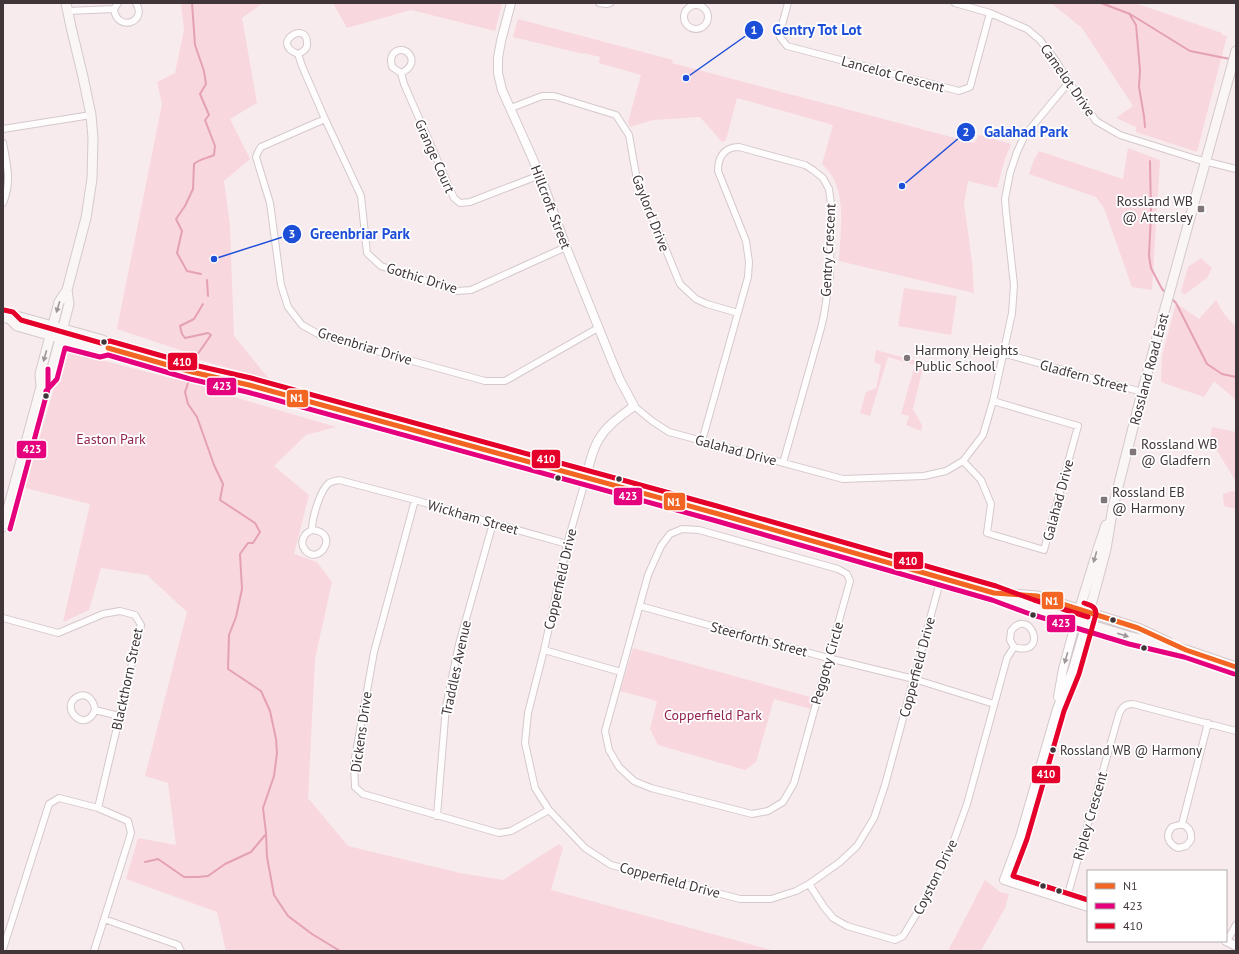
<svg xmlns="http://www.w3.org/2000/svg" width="1239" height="954" viewBox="0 0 1239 954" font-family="'PT Sans',sans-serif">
  <rect width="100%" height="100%" fill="#f8ebee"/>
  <path fill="#f8d7df" d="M181 3H263L242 18 257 103 230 119 250 159 224 181 230 226 234 336 270 380 193 358 195 355 117 329 162 104 157 82 175 73 184 30Z
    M333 3H500L502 4 495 31 411 10 347 28Z
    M1051 3H1138V4L1222 33V35L1227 36 1197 152 1136 132V127L1116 118 1133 106 1082 28Z
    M518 19 673 60 672 63 974 143 979 135 1011 144 1005 159 997 188 968 181 964 204 972 261 974 293 839 261C840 229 849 188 822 164L833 125 737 98 726 140 722 142 700 117 653 120 630 127 628 122 641 75 599 63 600 57 583 53V54L513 37Z
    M1128 148 1160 160 1152 290 1132 287 1104 208 1096 197 1029 174 1033 162 1039 151 1123 179Z
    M1201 258 1212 268 1207 278 1184 295 1181 291 1188 267Z
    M904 288 957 296 951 335 898 326Z
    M1216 300 1224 314 1236 327V400L1214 381 1204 397 1161 382 1162 356 1176 303 1199 319Z
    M876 350 924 363 913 409 922 425 921 431 906 425 909 416 901 414 915 365 888 357 870 416 860 413 866 392 876 388 881 365 874 362Z
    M67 351 170 378 206 386 214 391 336 427 306 435 274 466 309 495 294 554 317 562 332 582 315 659 308 798 348 846 460 873 503 880 559 844 563 848 551 890 775 951H226L217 912 126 879 138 838 176 845 168 783 145 776 187 612 147 575 101 568 89 610 63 622 90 504 25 488 64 354Z
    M1212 427 1236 432V478L1235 480 1210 439Z
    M1232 491 1236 492V509L1224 506 1223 494Z
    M633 648 814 698 811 709 774 699 756 762 745 770 658 745 650 729 657 701 620 691Z
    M985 880 1000 892 1009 894 1005 908 981 951H948Z"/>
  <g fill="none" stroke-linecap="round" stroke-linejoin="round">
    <path stroke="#e5a1b4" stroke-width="2" d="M192 3 195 45 204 71 206 84 200 94 209 115 205 120 215 146 214 155C206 159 201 158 194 164L193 189 185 206 176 219 182 231 177 253 187 271 201 274
      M1101 3 1130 14 1190 51 1230 59
      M1130 15 1136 25 1140 70 1139 87 1144 116 1145 127
      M1150 161 1151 214 1149 256 1151 268 1162 289 1166 293
      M207 280 208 296
      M1170 297 1176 303 1207 364 1222 374 1236 377
      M197 355 211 335 208 333 185 338 182 334 180 326 194 319 203 304
      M188 383 185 392 188 404 197 417 214 465 223 484 220 500 255 523 260 532 253 543H248L240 554 242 589 236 617 229 635 228 669 261 691 270 711 276 739 277 753 274 776 263 808 266 833 267 857 274 895 288 916 312 934 340 951
      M145 862 158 859 184 877H198L208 876 225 864 251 852 266 834"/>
    <g stroke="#d4c9cb" stroke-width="8">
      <path id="minor" d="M118 3 114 9C117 33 148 22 136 3
        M599 3 606 4 610 3
        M788 3 780 32V37L787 46 959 91 970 87 990 13
        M955 3 990 13 1027 29 1040 40 1056 61 1069 82 1096 121 1120 135 1196 159 1236 169
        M684 17a12 12 0 1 1 24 0a12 12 0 1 1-24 0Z
        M68 11 114 9
        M298 54C269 43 307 20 307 43 308 49 303 52 298 54L302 66 325 119 361 196 367 253 381 266 457 291 471 290 566 247
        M401 73 392 67C391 62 390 58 393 54 404 41 424 63 401 73L404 84 454 198 460 203 470 202 540 175
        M511 108 542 96H554L616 115 629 135 637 180 680 284 696 299 707 304 738 313
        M325 119 261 147 258 152 256 157 270 203 281 285 288 307 302 325 322 336 485 381H505L598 328
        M3 129 91 115
        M3 143C7 164 12 182 3 203
        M1002 353 1142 392
        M634 406 652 421 669 432 843 479 924 476 946 471 963 461 983 435 993 401 1012 313 1014 285 1006 212 1005 199 1010 173 1017 152 1025 135 1069 82
        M702 441 748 277 749 262 746 241 718 171C718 157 724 147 739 147L805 165 813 170 823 178 829 189 831 204 830 275 824 315 821 328 783 463
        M963 461 981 480 991 504 987 533 1044 550 1078 426 993 401
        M586 478 567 544 544 650 528 713 525 743 535 788 549 810 585 848 611 865 740 899H771L796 891 809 884 840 862 857 846 874 818 885 785 941 578
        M415 500 374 652 354 763 355 787 363 794 499 833 511 831 549 810
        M682 529 699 530 838 569 847 574 850 581 794 783 783 802 768 811 752 814 651 788 634 781 619 767 609 750 605 731 648 575 661 546 670 534Z
        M312 530C341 532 319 567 305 550 299 542 304 533 312 530 312 518 320 490 329 483 332 481 336 481 339 480L415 500 493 523 567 544
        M640 606 828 658 914 679 994 704
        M3 618 58 633 63 631 103 614 120 611 135 615 141 625 98 808
        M544 650 621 672
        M95 710C85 736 57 705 79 696 88 693 94 701 95 710L119 716
        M437 816 446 706 459 644 493 523
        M1182 824 1172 827C1165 835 1168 844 1178 848L1186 846 1191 840C1192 832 1189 827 1182 824L1208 723
        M809 884 824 907 833 918 847 926 895 940 903 936 928 895 950 851 967 804 1007 658 1014 647C1050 658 1030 605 1011 631L1010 640 1014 647
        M1066 901 1119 714C1122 707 1125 704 1133 704L1236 731
        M104 919 178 945 181 951
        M1227 941 1236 925
        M3 949 49 804 59 798 98 808 128 821 131 833 94 951"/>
    </g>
    <g stroke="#d4c9cb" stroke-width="10">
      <path id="tertiary" d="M511 3 501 41 498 58V73L502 90 540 175 566 247 614 366 620 380 634 406C621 416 607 425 599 439 592 450 589 465 586 478
        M1086 624 1072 672 1057 709 1020 837 1004 880 1088 907
        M1058 697 1063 669 1076 621
        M1226 941 1236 946"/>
    </g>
    <g stroke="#d4c9cb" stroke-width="11">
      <path id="secondary" d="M6 318 20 317 103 340 108 348
        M9 318 17 326 101 350 108 348 192 372 249 385 715 513 994 593 1032 607 1131 637 1186 650 1236 667
        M41 387 50 376 60 339 69 304 67 290
        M3 527 41 387 40 374 53 325 59 302 67 290 86 218 92 179 93 138 91 115 83 77 71 27 66 3
        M1003 593 1037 596 1138 628 1168 642
        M1078 614 1098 549 1106 525
        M1086 624 1106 549 1113 507 1142 392 1236 51"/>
    </g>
    <use href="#minor" stroke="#fefcfc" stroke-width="6"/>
    <use href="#tertiary" stroke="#fefcfc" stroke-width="8"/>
    <use href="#secondary" stroke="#faf6f6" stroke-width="9"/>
    <g stroke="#fff" stroke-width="8">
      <path id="bus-1" d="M108 348 192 372 249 385 715 513 994 593 1037 596 1138 628 1186 650 1236 667"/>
    </g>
    <g stroke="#fff" stroke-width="8">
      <path id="bus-2" d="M46 391 57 379 65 348 100 357 108 355 190 379 247 392 713 520 992 600 1030 614 1129 644 1184 657 1234 674
        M10 529 48 389V369"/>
    </g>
    <g stroke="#fff" stroke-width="8">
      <path id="bus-3" d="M4 310 13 312 21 320 101 343 110 341 194 365 251 378 717 506 996 586 1034 600 1088 617
        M1084 603C1090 605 1096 606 1096 614L1079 674 1064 711 1027 839 1013 876 1088 900"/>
    </g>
    <use href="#bus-1" stroke="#f26522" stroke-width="5"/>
    <use href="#bus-2" stroke="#e5007d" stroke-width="5"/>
    <use href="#bus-3" stroke="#e4002b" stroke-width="5"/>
  </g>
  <defs><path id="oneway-solid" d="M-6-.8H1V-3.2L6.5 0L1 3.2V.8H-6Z"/></defs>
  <g fill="#9d9697">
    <use href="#oneway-solid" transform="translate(58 307) rotate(107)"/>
    <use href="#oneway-solid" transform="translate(45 356) rotate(105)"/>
    <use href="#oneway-solid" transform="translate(1095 557) rotate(106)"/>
    <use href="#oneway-solid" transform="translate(1123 635) rotate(17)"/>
  </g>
  <use fill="#9f989a" href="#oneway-solid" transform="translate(1066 658) rotate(106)"/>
  <g fill="#807578" stroke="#fff" stroke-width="1.5">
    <rect x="1197" y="205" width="8" height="8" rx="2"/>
    <circle cx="907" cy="358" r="4"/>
    <rect x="1129" y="448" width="8" height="8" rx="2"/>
    <rect x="1100" y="496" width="8" height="8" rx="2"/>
  </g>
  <g fill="#403538" stroke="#fff" stroke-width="1.5">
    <circle cx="104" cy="342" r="3.5"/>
    <circle cx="46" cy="396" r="3.5"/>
    <circle cx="558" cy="478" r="3.5"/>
    <circle cx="619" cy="479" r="3.5"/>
    <circle cx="1033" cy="615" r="3.5"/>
    <circle cx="1113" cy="620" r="3.5"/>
    <circle cx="1144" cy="648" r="3.5"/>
    <circle cx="1053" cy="750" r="3.5"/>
    <circle cx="1043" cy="886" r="3.5"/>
    <circle cx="1059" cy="891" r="3.5"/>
  </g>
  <g text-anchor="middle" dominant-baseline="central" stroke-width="3.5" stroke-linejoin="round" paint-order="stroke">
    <g font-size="13" fill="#403538" stroke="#fff" text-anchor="start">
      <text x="1060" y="750">Rossland WB @ Harmony</text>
    </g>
    <g font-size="14" fill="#403538" stroke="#fff">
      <text transform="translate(893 74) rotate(15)">Lancelot Crescent</text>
      <text transform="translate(1068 80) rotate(55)">Camelot Drive</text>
      <text transform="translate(435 156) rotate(66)">Grange Court</text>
      <text transform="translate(551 207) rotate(69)">Hillcroft Street</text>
      <text transform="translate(651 213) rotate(69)">Gaylord Drive</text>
      <text transform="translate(828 250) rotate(-87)">Gentry Crescent</text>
      <text transform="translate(422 278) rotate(17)">Gothic Drive</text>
      <text transform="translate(365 346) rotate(17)">Greenbriar Drive</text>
      <text transform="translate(1149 369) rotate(-75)">Rossland Road East</text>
      <text transform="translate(1084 376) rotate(15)">Gladfern Street</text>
      <text transform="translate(736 450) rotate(15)">Galahad Drive</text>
      <text transform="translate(1058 500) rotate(-75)">Galahad Drive</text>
      <text transform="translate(473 517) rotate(16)">Wickham Street</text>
      <text transform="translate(560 579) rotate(-77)">Copperfield Drive</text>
      <text transform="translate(759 639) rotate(15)">Steerforth Street</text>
      <text transform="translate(827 663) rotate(-74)">Peggoty Circle</text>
      <text transform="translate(917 667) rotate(-75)">Copperfield Drive</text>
      <text transform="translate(456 668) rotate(-78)">Traddles Avenue</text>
      <text transform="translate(127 679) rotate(-78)">Blackthorn Street</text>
      <text transform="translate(361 732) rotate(-82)">Dickens Drive</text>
      <text transform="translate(1090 816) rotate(-74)">Ripley Crescent</text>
      <text transform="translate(935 877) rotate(-64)">Coyston Drive</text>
      <text transform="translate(670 880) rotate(15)">Copperfield Drive</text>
    </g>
    <g font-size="14" fill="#403538" stroke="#fff" text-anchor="start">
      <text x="1193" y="201" text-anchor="end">Rossland WB<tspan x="1193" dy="16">@ Attersley</tspan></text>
      <text x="915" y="350">Harmony Heights<tspan x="915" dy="16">Public School</tspan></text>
      <text x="1141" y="444">Rossland WB<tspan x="1141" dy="16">@ Gladfern</tspan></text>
      <text x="1112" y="492">Rossland EB<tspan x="1112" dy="16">@ Harmony</tspan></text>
    </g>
    <g font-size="14" fill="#91234e" stroke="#fff">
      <text x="111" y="439">Easton Park</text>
      <text x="713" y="715">Copperfield Park</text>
    </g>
  </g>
  <path fill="none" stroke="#1d4ed8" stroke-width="1.5" d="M686 78L754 30M902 186L966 132M214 259L292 234"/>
  <g fill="#1d4ed8" stroke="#fff" stroke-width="1.5">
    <circle cx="686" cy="78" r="4"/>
    <circle cx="902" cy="186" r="4"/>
    <circle cx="214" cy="259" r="4"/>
    <circle cx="754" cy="30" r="10"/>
    <circle cx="966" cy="132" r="10"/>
    <circle cx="292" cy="234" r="10"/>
  </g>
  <g font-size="12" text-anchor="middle" font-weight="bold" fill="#fff">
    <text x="754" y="34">1</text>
    <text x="966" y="136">2</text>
    <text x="292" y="238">3</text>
  </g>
  <g font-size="15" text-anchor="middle" font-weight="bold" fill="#1d4ed8" stroke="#fff" stroke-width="3.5" stroke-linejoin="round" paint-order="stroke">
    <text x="817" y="35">Gentry Tot Lot</text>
    <text x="1026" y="137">Galahad Park</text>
    <text x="360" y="239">Greenbriar Park</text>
  </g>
  <g stroke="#fff" stroke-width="1.5">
    <rect x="167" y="352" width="31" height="19" rx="4" fill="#e4002b"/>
    <rect x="206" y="377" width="31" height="19" rx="4" fill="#e5007d"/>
    <rect x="286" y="389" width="23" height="19" rx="4" fill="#f26522"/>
    <rect x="16" y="440" width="31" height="19" rx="4" fill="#e5007d"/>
    <rect x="531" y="449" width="30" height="20" rx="4" fill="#e4002b"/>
    <rect x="613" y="487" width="30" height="19" rx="4" fill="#e5007d"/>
    <rect x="663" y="492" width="23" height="19" rx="4" fill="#f26522"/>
    <rect x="893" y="551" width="31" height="19" rx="4" fill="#e4002b"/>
    <rect x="1041" y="591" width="23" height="19" rx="4" fill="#f26522"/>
    <rect x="1046" y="614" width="30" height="19" rx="4" fill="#e5007d"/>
    <rect x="1031" y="765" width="30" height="19" rx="4" fill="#e4002b"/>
  </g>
  <g font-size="11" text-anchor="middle" font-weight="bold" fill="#fff">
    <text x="182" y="366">410</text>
    <text x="222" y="390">423</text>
    <text x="297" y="402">N1</text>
    <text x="32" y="453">423</text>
    <text x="546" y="463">410</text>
    <text x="628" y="500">423</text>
    <text x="674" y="506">N1</text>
    <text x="908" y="565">410</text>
    <text x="1052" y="605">N1</text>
    <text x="1061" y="627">423</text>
    <text x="1046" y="778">410</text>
  </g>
  <rect width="1239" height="954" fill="none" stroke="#403538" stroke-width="8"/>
  <rect x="1087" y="870" width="140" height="72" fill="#ffffff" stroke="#b3aeaf"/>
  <rect x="1095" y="883" width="20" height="6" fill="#f26522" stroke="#b3aeaf"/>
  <text x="1123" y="890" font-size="12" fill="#403538">N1</text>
  <rect x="1095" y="903" width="20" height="6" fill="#e5007d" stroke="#b3aeaf"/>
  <text x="1123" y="910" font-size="12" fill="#403538">423</text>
  <rect x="1095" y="923" width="20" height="6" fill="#e4002b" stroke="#b3aeaf"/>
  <text x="1123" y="930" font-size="12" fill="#403538">410</text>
</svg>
